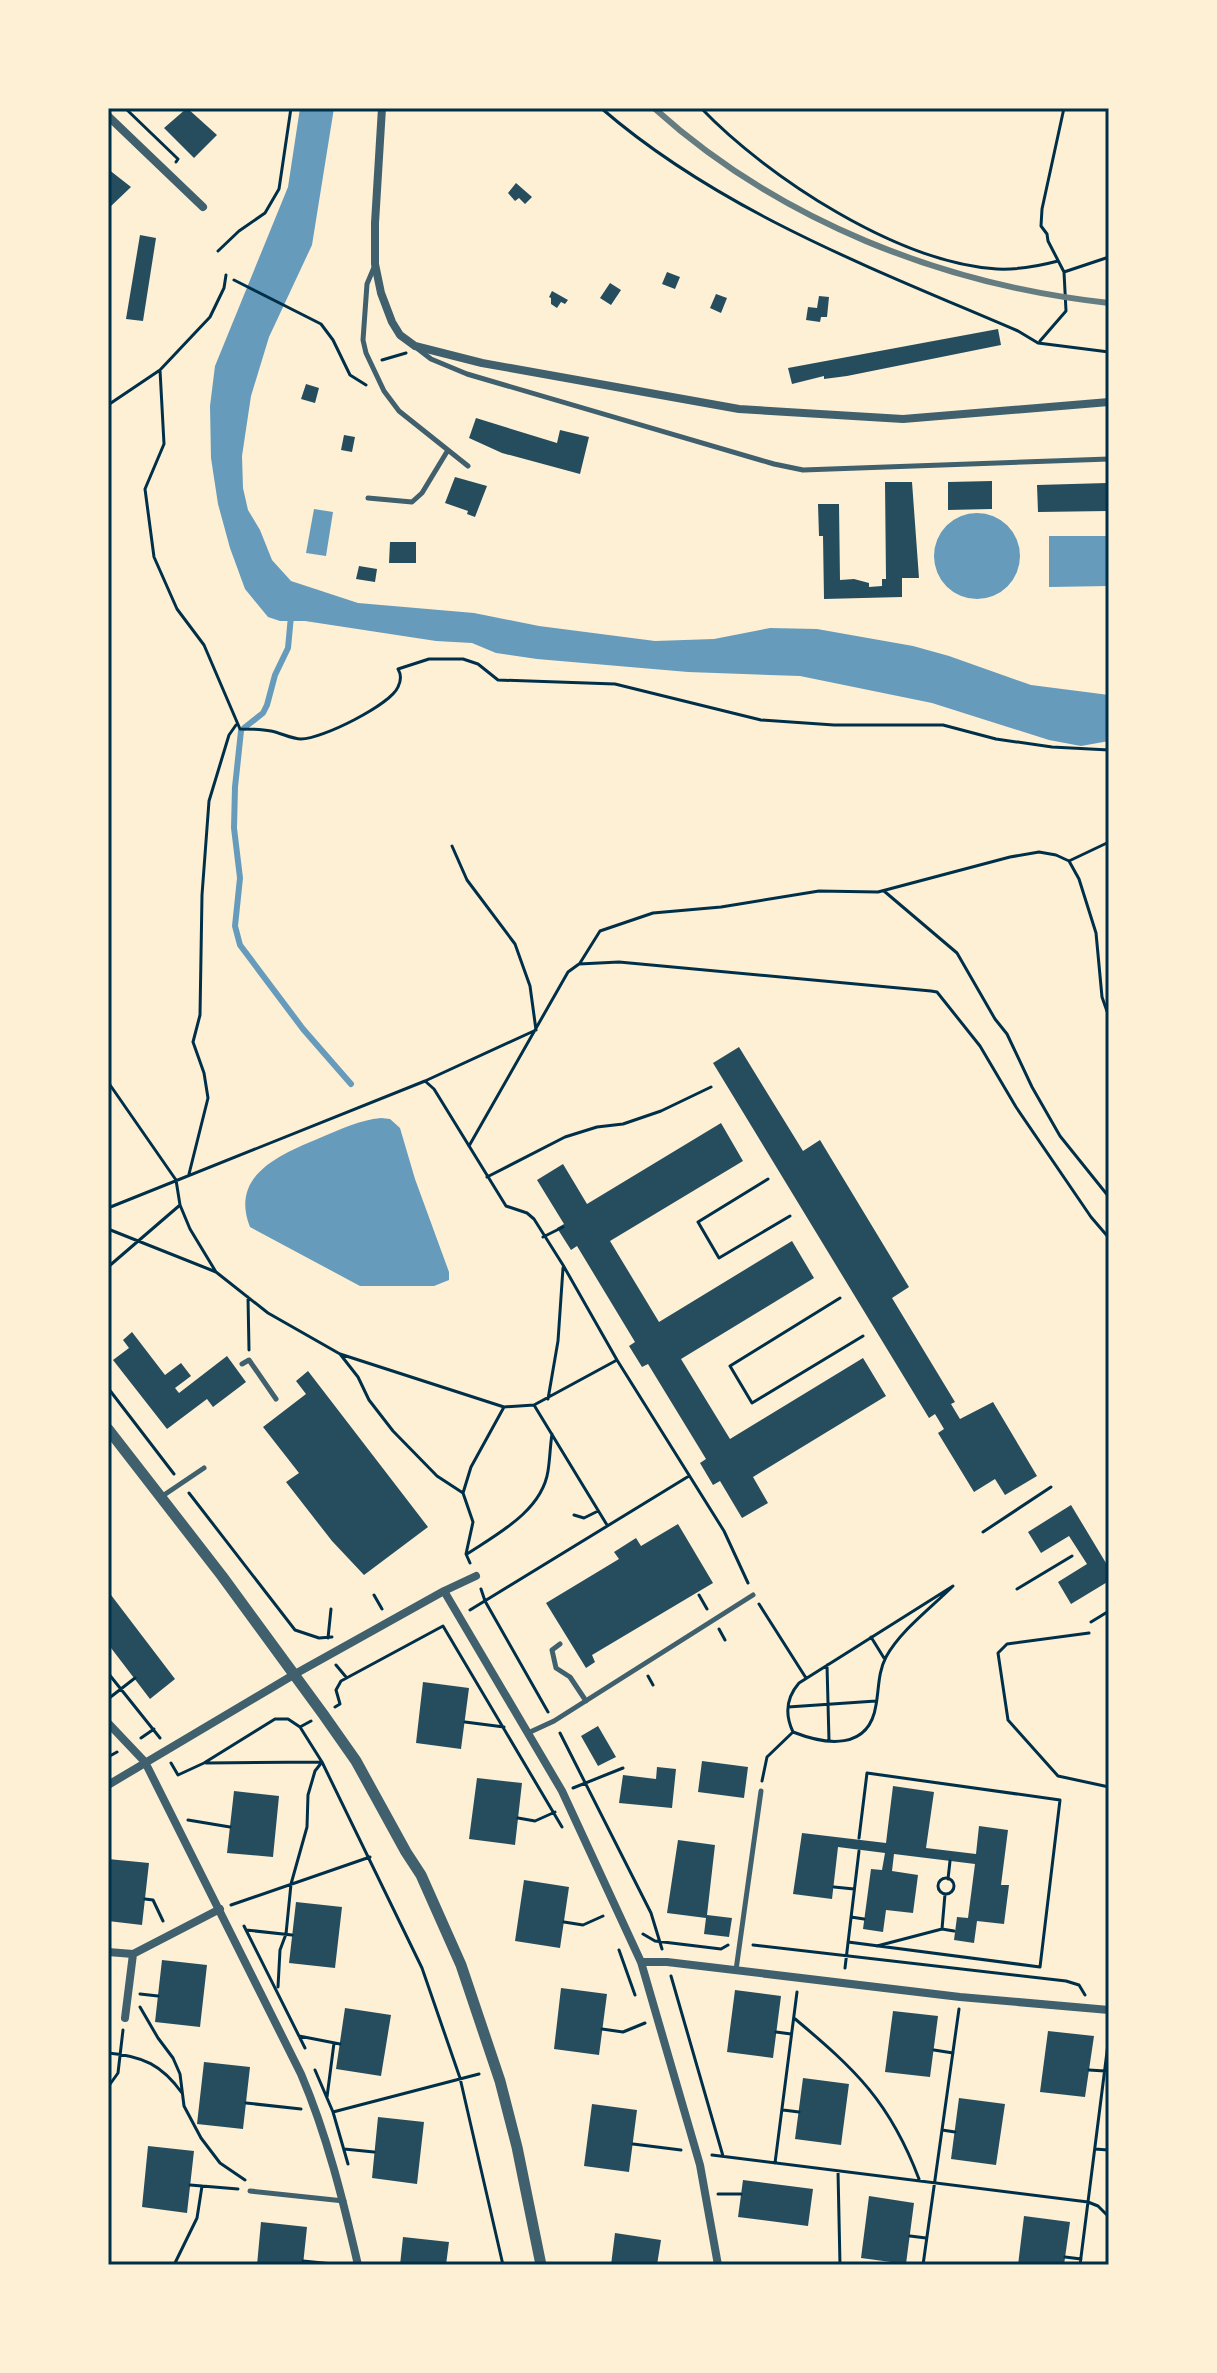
<svg xmlns="http://www.w3.org/2000/svg" width="1217" height="2373" viewBox="0 0 1217 2373" font-family="'DM Sans',sans-serif">
  <rect width="100%" height="100%" fill="#fdf0d5"/>
  <path fill="#669bbc" d="M300 108H334L312 245 269 337 251 396 242 456 243 488 248 510 260 530 272 560 291 581 358 603 474 613 539 626 655 641 714 639 770 628 817 629 913 646 949 656 1031 685 1109 695V741L1081 746 1049 740 932 703 800 676 688 672 537 659 496 653 472 643 436 641 305 621H280L268 617 245 589 230 548 218 504 211 458 210 406 215 366 288 187Z
    M314 509 333 512 326 556 306 553Z
    M934 556a43 43 0 1 1 86 0a43 43 0 1 1-86 0Z
    M1049 536H1109V586L1049 587Z
    M381 1118 390 1119 400 1128 415 1179 449 1272V1280L434 1286H360L250 1227C229 1174 282 1154 322 1137 341 1129 360 1120 381 1118Z"/>
  <g fill="none" stroke-linecap="round" stroke-linejoin="round">
    <path stroke="#669bbc" stroke-width="6" d="M244 728 263 713 267 705 275 675 288 648 291 616
      M241 731 235 787 234 828 240 878 235 926 240 945 303 1029 351 1084"/>
  </g>
  <path fill="#264d5e" d="M187 108 217 135 194 158 164 128Z
    M108 169 131 187 110 207 108 206Z
    M516 183 532 197 525 204 519 198 515 201 508 193Z
    M140 235 156 238 143 321 126 319Z
    M667 272 680 277 675 289 662 284Z
    M610 283 621 290 611 305 600 298Z
    M552 291 568 300 565 304 561 302 557 308 551 304V298L549 297Z
    M716 294 727 298 721 313 710 308Z
    M819 296 829 297 827 317H821L820 322 806 320 808 307 817 308Z
    M998 329 1001 345 847 376 824 379V376L792 384 788 368Z
    M306 384 319 388 315 403 301 399Z
    M476 418 557 443 560 430 589 437 580 474 502 453 469 438Z
    M344 435 355 437 352 452 341 450Z
    M455 477 487 486 475 517 467 514 468 511 445 503Z
    M992 481V509L948 510V482Z
    M885 482H912L919 578H902V597L824 599 823 536H819L818 504H839L840 580 854 579 869 583V587L882 586V579H886Z
    M1107 483 1108 511 1038 512 1037 485Z
    M390 542H416V563H389Z
    M359 566 377 569 375 582 356 579Z
    M739 1047 803 1151 820 1140 909 1287 892 1298 955 1402 951 1404 960 1419 993 1402 1037 1476 1005 1495 995 1479 974 1492 938 1433 944 1429 935 1414 929 1418 713 1063Z
    M721 1123 743 1161 610 1241 659 1322 792 1241 814 1278 681 1359 730 1439 863 1358 886 1396 753 1477 768 1503 742 1518 720 1481 713 1485 700 1463 706 1459 648 1364 642 1367 629 1346 635 1342 577 1246 571 1250 557 1228 564 1224 537 1180 563 1164 587 1204Z
    M132 1332 165 1375 181 1363 191 1376 175 1388 179 1393 227 1356 246 1382 213 1407 207 1399 167 1429 113 1360 129 1348 123 1340Z
    M308 1371 428 1527 364 1575 332 1541 286 1482 299 1473 263 1427 306 1394 296 1381Z
    M1071 1505 1109 1568V1581L1071 1604 1058 1582 1087 1564 1069 1536 1041 1553 1028 1532Z
    M678 1524 713 1583 592 1655 595 1662 586 1668 546 1603 619 1559 614 1552 636 1538 641 1546Z
    M108 1591 175 1679 150 1699 108 1644Z
    M423 1682 469 1688 461 1749 416 1743Z
    M598 1726 616 1757 598 1766 581 1736Z
    M702 1761 748 1767 744 1798 698 1792Z
    M657 1767 676 1769 672 1808 619 1803 623 1775 656 1779Z
    M477 1778 522 1783 515 1845 469 1839Z
    M893 1786 934 1792 926 1848 976 1854 979 1826 1008 1830 1001 1885H1009L1004 1924 977 1921 974 1943 954 1940 957 1917 968 1918 975 1864 894 1854 892 1871 918 1875 913 1913 886 1910 883 1932 863 1929 871 1869 882 1870 885 1853 838 1847 832 1899 793 1894 802 1833 886 1843Z
    M234 1791 279 1796 273 1857 227 1853Z
    M678 1840 715 1845 707 1915 732 1918 729 1937 704 1934 706 1918 667 1913Z
    M108 1859 149 1863 142 1925 108 1921Z
    M524 1880 569 1887 560 1948 515 1941Z
    M296 1902 342 1907 335 1968 289 1963Z
    M162 1960 207 1965 200 2027 155 2022Z
    M561 1988 607 1994 599 2055 554 2049Z
    M735 1990 781 1996 773 2058 727 2052Z
    M345 2008 391 2015 381 2076 336 2069Z
    M893 2011 938 2016 930 2077 885 2072Z
    M1048 2031 1094 2036 1085 2097 1040 2092Z
    M204 2062 250 2067 243 2129 197 2124Z
    M803 2078 849 2084 841 2145 795 2139Z
    M959 2098 1005 2104 996 2165 951 2159Z
    M592 2104 637 2110 629 2172 584 2166Z
    M378 2117 424 2122 417 2184 372 2178Z
    M148 2146 194 2151 187 2213 142 2207Z
    M743 2180 813 2189 808 2226 738 2217Z
    M869 2196 914 2203 906 2264 861 2258Z
    M1024 2216 1070 2222 1064 2265H1018Z
    M261 2222 307 2227 303 2265H257Z
    M615 2233 661 2240 657 2265H611Z
    M403 2237 449 2242 446 2265H400Z"/>
  <g fill="none" stroke-linecap="round" stroke-linejoin="round">
    <path stroke="#003049" stroke-width="3" d="M125 108 178 159 176 162
      M601 108C721 212 874 269 1018 331L1038 343 1109 352
      M701 108C768 178 899 263 997 269 1017 270 1039 266 1058 261
      M218 251 239 231 265 213 279 189 291 108
      M1064 272 1109 257
      M234 280 321 324 333 340 350 375 366 385
      M1040 341 1066 311 1064 272 1048 241 1047 234 1041 226 1042 209 1064 108
      M382 360 406 353
      M160 370 164 444 145 489 154 557 177 609 204 645 240 729C250 729 261 729 271 731 281 733 292 739 301 739 322 739 390 705 398 687 401 681 401 674 398 669L429 659H463L478 664 498 680 615 684 761 720 834 725H943L996 739 1052 747 1109 750
      M108 405 160 370 210 317 224 288 226 275
      M452 846 467 880 515 944 530 986 536 1030
      M1069 861 1109 842
      M884 891 957 953 995 1019 1007 1034 1032 1087 1060 1136 1109 1197
      M580 963 600 931 653 913 721 907 819 891 878 892 1010 857 1039 852 1056 855 1069 861 1079 879 1096 933 1102 997 1109 1017
      M425 1081 434 1089 506 1206 527 1213 534 1219 563 1265 617 1360 724 1531 748 1583
      M108 1082 176 1180 180 1205 190 1229 216 1272
      M469 1146 568 972 579 964 619 962 931 991 937 992 980 1046 1016 1107 1091 1217 1109 1238
      M189 1174 208 1098 204 1073 193 1042 200 1015 202 895 209 801 229 735 236 725
      M487 1177 565 1137 597 1127 623 1124 661 1111 711 1087
      M768 1179 698 1222 719 1258 790 1216
      M108 1208 425 1081 536 1030
      M108 1229 216 1272 268 1313 340 1354 504 1407 534 1405 617 1360
      M543 1237 563 1227
      M108 1267 180 1205
      M248 1297 249 1350
      M840 1298 730 1366 752 1403 863 1336
      M340 1354 358 1377 369 1400 393 1431 437 1476 463 1493 473 1522 466 1554 470 1563
      M108 1388 174 1474
      M548 1399 558 1341 563 1268
      M534 1405 607 1525
      M189 1493 295 1630 319 1638 332 1637
      M463 1493 471 1467 504 1407
      M574 1515 584 1518 598 1511
      M983 1532 1051 1487
      M467 1554C497 1534 542 1511 548 1471 550 1459 550 1447 552 1434
      M953 1586C931 1608 901 1630 886 1657 878 1672 879 1689 876 1705 869 1751 826 1745 793 1732 785 1715 786 1698 799 1683Z
      M481 1589 485 1601 548 1712
      M1017 1589 1072 1556
      M374 1595 382 1609
      M699 1595 707 1609
      M759 1604 806 1678
      M470 1610 689 1476
      M1091 1622 1109 1611
      M719 1629 725 1640
      M1089 1633 1007 1644 998 1653 1008 1720 1058 1776 1109 1787
      M871 1637 884 1658
      M328 1638 331 1609
      M336 1665 346 1677
      M827 1665 829 1741
      M108 1673 160 1738
      M648 1676 653 1685
      M108 1699 135 1678
      M335 1707 340 1704 336 1690 341 1681 443 1626 562 1827
      M788 1707 876 1701
      M465 1722 504 1727
      M300 1727 311 1721
      M560 1733 651 1913 662 1949
      M141 1738 154 1729
      M108 1757 117 1752
      M171 1763 178 1775 204 1763 275 1719H288L300 1727 322 1762 422 1968 460 2078 503 2265
      M206 1763 322 1762
      M762 1781 767 1757 793 1732
      M573 1788 623 1768
      M518 1818 535 1821 555 1812
      M188 1820 230 1827
      M938 1886a8 8 0 1 1 16 0a8 8 0 1 1-16 0Z
      M948 1879 950 1861
      M834 1887 854 1889
      M145 1899 153 1900 163 1921
      M231 1905 370 1857
      M851 1917 864 1919
      M564 1922 583 1925 603 1916
      M244 1926 305 2048
      M942 1929 945 1894
      M246 1930 292 1935
      M643 1934 655 1941 721 1949 728 1945
      M848 1942 1040 1967 1060 1800 867 1773 859 1838
      M753 1945 1066 1981 1079 1985 1085 1995
      M877 1946 942 1929 954 1931
      M619 1950 635 1995
      M845 1968 859 1851
      M671 1976 723 2156
      M278 1987 280 1950 286 1934 291 1884 307 1827 308 1795 315 1771 322 1762
      M140 1994 158 1996
      M140 2007 158 2038 173 2058 180 2074 184 2106 201 2138 220 2163 245 2180
      M794 2018C856 2070 890 2102 919 2179
      M602 2029 623 2032 645 2023
      M776 2032 791 2034
      M299 2036 340 2044
      M934 2050 953 2053
      M108 2053C143 2056 162 2065 182 2093
      M315 2070 333 2112 348 2164
      M1089 2070 1105 2071
      M108 2087 118 2073 123 2030
      M327 2097 334 2043
      M246 2103 301 2109
      M783 2110 799 2112
      M333 2112 479 2074
      M942 2130 955 2132
      M633 2144 681 2150
      M344 2149 374 2152
      M1095 2149 1108 2150
      M712 2155 1088 2202 1098 2206 1109 2217
      M775 2163 797 1992
      M838 2171 840 2265
      M190 2185 238 2189
      M718 2194H741
      M910 2236 926 2238
      M1065 2257 1081 2259
      M303 2261 343 2265
      M174 2265 197 2218 202 2186
      M923 2265 959 2009
      M1080 2265 1109 2036"/>
    <path stroke="#3f606c" stroke-width="5" d="M375 265 367 284 363 340 366 353 384 391 399 411 468 466
      M418 349 431 359 467 374 774 464 803 470 1109 459
      M368 498 412 502 422 493 448 450
      M242 1364 249 1360 276 1399
      M161 1497 204 1468
      M560 1644 552 1650 556 1668 570 1677 586 1701
      M528 1733 554 1721 753 1595
      M736 1970 761 1791
      M250 2191 344 2201"/>
    <path stroke="#3f606c" stroke-width="8" d="M382 108 375 223V264L381 293 392 322 400 335 415 346 482 363 739 409 903 419 1109 402
      M108 116 203 207
      M444 1591 476 1576
      M108 1723 145 1762 301 2074C327 2135 343 2200 358 2265
      M108 1785 295 1674 444 1591 562 1791 641 1962 700 2165 718 2265
      M108 1952 133 1954
      M641 1962H667L960 1997 1109 2010
      M125 2018 133 1954 220 1909"/>
    <path stroke="#3f606c" stroke-width="11" d="M108 1429 222 1576 323 1714 356 1761 406 1852 421 1875 461 1965 500 2081 517 2147 541 2265"/>
    <path stroke="#657d81" stroke-width="6" d="M654 108C779 221 943 285 1109 303"/>
  </g>
  <rect width="1217" height="2373" fill="none" stroke="#fdf0d5" stroke-width="220"/>
  <rect x="110" y="110" width="997" height="2153" fill="none" stroke="#003049" stroke-width="3"/>
</svg>
